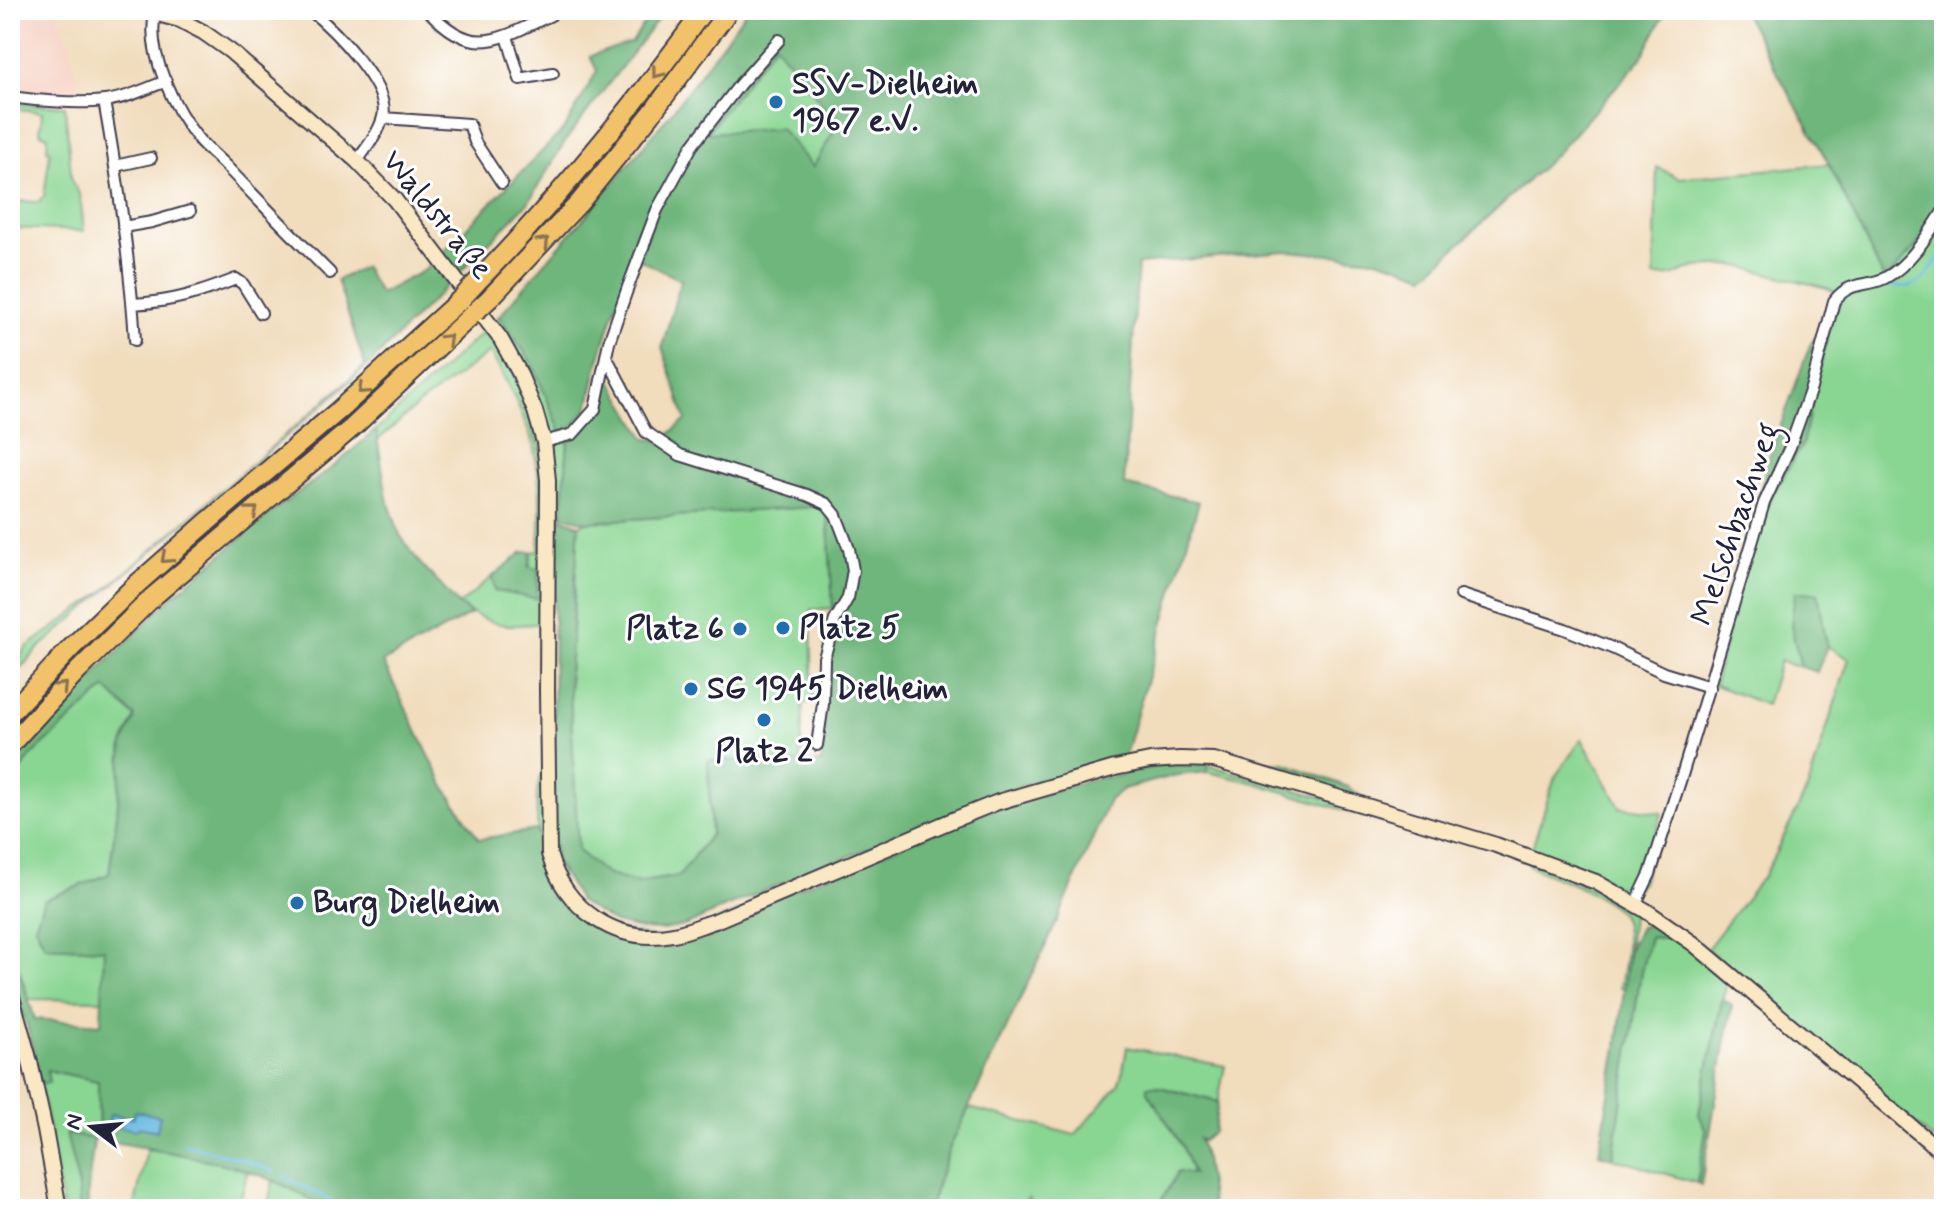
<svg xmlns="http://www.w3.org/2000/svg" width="1954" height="1219" viewBox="0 0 1954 1219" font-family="Mynerve,sans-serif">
  <rect width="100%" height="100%" fill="#fff"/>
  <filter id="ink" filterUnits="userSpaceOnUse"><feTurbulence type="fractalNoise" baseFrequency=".0125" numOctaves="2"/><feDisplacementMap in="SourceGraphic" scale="16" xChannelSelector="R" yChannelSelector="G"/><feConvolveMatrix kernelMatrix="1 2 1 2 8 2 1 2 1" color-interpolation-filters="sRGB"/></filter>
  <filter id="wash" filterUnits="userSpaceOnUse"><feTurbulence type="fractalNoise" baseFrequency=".006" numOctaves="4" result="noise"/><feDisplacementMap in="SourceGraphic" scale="32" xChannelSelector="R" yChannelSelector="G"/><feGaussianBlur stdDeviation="1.8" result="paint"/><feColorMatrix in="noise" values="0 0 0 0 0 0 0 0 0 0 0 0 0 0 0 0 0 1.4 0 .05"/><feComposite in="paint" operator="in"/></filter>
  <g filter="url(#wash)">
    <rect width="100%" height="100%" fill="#f1dcbb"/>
    <path fill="#f6d2c3" d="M10 10H55L57 12 70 43 81 101 10 97Z"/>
    <path fill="#89d592" stroke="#567c66" stroke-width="2" d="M775 43 839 124 813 167 706 133Z
      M10 103 65 106 71 173 72 182 80 195 84 231 10 228V201L40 202 41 198H44L50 151 47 150 48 136 40 133 42 112 10 108Z
      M1829 164 1885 281 1944 214V1129L1941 1137 1934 1140 1707 949 1765 874 1807 790 1849 659 1827 646 1818 593 1791 626 1801 667 1780 661 1766 705 1714 685 1758 506 1801 445 1829 329 1832 317 1843 296 1827 288 1734 265 1695 267 1672 276 1654 277 1657 167 1679 178Z
      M499 316 532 363 561 432 568 442 562 516 552 513 553 475 494 322Z
      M485 330 521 384 543 465 545 623C504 627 494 628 459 605L492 577 496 591 537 598 529 568 532 552 539 551C541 512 542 470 529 432 519 404 505 378 490 352L418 405 378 440 376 430Z
      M365 366H368L39 648 10 680V672L27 647 103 592Z
      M827 506 833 608 811 610 813 703H803L800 763 708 760 711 833 679 876 636 883 606 874 578 851 569 674 579 525 587 522Z
      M106 687 135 717 123 744 117 815 109 874 44 900 45 946 104 949 103 1000 29 999 10 943V787L31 756Z
      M1582 739 1620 807 1662 813 1642 883 1629 896 1531 851 1555 777Z
      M1208 765 1395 818 1399 827 1255 783 1208 772Z
      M544 768 564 896 551 897C543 865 527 797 544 768Z
      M1530 859 1633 906 1624 988H1620C1623 966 1632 934 1621 914 1613 898 1547 874 1528 865Z
      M1672 934 1729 978 1722 1000 1699 1113 1706 1130 1697 1183 1613 1158 1641 972 1650 937 1662 938Z
      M1127 1047 1225 1066 1218 1102 1156 1086 1147 1090 1182 1146 1193 1175 1178 1172 1156 1209H1037L1028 1198 1020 1209H929L949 1149 969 1108 1075 1135 1118 1085 1123 1070Z
      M46 1070 98 1081 99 1139 67 1134 77 1179 80 1209H63L40 1083Z
      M147 1149 195 1156 248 1170 238 1209H134Z
      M273 1180 306 1196 325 1209H267Z"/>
    <path fill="#6eb67c" stroke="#486c5c" stroke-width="2" fill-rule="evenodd" d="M653 10H665L566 140 528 203 368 366H365L337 280 364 267 380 294 425 270 565 128 597 71 590 56 632 42Z
      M747 10H1667L1641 59 1555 155 1426 275 1377 259 1286 251 1138 264 1124 485 1199 502 1123 762 1022 786 725 907 687 925 663 930 641 929 615 923 580 902 556 861 553 837 554 516 579 525 569 674 578 851 606 874 637 883 679 876 711 834 708 760 821 763 823 704 833 608 827 506 587 522 562 516 568 442 588 425 601 407 606 372 646 439 662 440 686 420 662 347 681 280 639 259 617 302 598 363 588 409 570 430 561 432 532 363 499 316 589 212 674 109ZM775 44 838 124 813 167 780 128 707 133Z
      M1742 10H1944V214L1885 281 1829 164Z
      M1824 326 1829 329 1802 445 1767 504 1758 506 1766 466 1810 345Z
      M376 430 387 498 400 535 418 561 459 605 471 614 383 662 443 784 479 839 537 830 551 897 564 896 592 923 668 941 980 813 1092 779 1118 776 1127 772 1162 765H1208V772L1177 775 1123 789 1109 800 1059 917 949 1149 929 1209H325C258 1161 177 1155 99 1139L98 1081 47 1070 49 1083H40L28 1029 10 975V944L35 1019 101 1024 104 949 45 946 35 926 44 900 109 874 117 815 123 744 135 717 106 688 31 756 17 777 10 766 98 671 173 596 273 511 333 467Z
      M523 552H532L529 567 538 569 537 599 495 591 492 577Z
      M1795 592 1818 593 1827 646 1817 672 1801 667 1791 626Z
      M1282 762 1348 787 1366 800 1254 767 1255 764Z
      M1654 922 1672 934 1662 938 1650 937 1641 972 1613 1158 1599 1154 1617 1047 1629 949 1640 927Z
      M1722 1000 1732 1005 1701 1185 1697 1183 1706 1131 1699 1114Z
      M1147 1086H1156L1218 1102 1214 1132 1203 1141 1199 1139 1205 1160 1213 1209H1156L1178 1172 1193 1174 1182 1146 1147 1090Z
      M66 1134 94 1139C92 1163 86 1185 88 1209H80L77 1179Z"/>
    <path fill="#66b9e2" stroke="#446e8e" stroke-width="2" d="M135 1111 160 1116 157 1131 139 1127 137 1130 109 1125 110 1114 133 1118Z"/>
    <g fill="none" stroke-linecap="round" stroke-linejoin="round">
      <path stroke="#66b9e2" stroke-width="3" d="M1888 285C1922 293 1926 275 1944 250
        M184 1144 242 1159 274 1172
        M284 1176 328 1199 343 1209"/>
    </g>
  </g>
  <g filter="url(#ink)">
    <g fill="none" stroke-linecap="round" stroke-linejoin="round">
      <g stroke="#413e4e" stroke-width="14">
        <path id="street" d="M310 10C332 28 391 86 383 117 379 133 366 148 357 161
          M428 10C473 60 499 39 551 15L555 10
          M155 15C146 53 175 110 199 140 207 149 217 157 226 166 260 202 294 237 330 273
          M180 20 187 10
          M507 36 520 79 553 73
          M10 97C38 101 78 104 105 101 127 98 146 89 166 81
          M104 101C118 180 130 260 135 340
          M383 118 469 124 475 142 502 183
          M115 166 151 158
          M123 227 152 222 190 211
          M133 304C172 302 200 293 236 279L243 284 261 313
          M607 358 646 432 680 455 807 495 827 504 836 515 849 549 853 570 848 598 835 620 824 658 823 704 817 745
          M544 442 573 434 595 409 609 342 628 287 657 210 692 146 740 84 779 40
          M1461 595 1565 629 1612 648 1664 673 1710 687
          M1635 905 1650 874 1683 772 1764 503 1790 447 1811 388 1834 301C1850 280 1865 288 1885 278 1910 265 1930 232 1944 210"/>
      </g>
      <g stroke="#413e4e" stroke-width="18">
        <path id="secondary" d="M143 10 180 20 203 32 230 51 357 161 395 200 500 338 519 372 535 411 544 442 548 480 547 691 549 854C565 909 616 945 673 934 687 932 701 925 715 921L953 820 998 802 1115 768 1150 761 1180 759 1214 760 1496 845 1596 882 1645 910 1694 944 1944 1154
          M10 990 30 1062 45 1130 59 1209"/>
      </g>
      <g stroke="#413e4e" stroke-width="22">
        <path id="highway" d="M476 283C559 198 634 106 704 10
          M490 298 580 202 652 113 729 10
          M10 713 71 648 137 584 205 524 338 411 462 298
          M10 745 78 671 155 595 353 427 475 312"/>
      </g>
      <use href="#street" stroke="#fff" stroke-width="10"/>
      <use href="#secondary" stroke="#fae7c3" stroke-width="14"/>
      <use href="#highway" stroke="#f2c26a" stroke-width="18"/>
      <g stroke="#413e4e" stroke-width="22" stroke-linecap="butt">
        <path id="highway-bridge" d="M462 298 476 283
          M475 312 490 298"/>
      </g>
      <use href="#highway-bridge" stroke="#f2c26a" stroke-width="18"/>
    </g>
    <defs><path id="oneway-chevron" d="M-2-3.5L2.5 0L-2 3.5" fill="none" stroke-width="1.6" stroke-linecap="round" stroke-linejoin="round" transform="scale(2)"/></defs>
    <g stroke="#8a7252">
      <use href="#oneway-chevron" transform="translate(657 73) rotate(127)"/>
      <use href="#oneway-chevron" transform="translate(544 242) rotate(-46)"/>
      <use href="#oneway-chevron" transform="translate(447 339) rotate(-44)"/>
      <use href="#oneway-chevron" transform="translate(363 389) rotate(138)"/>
      <use href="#oneway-chevron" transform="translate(253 511) rotate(-40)"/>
      <use href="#oneway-chevron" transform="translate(166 558) rotate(138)"/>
      <use href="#oneway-chevron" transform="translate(62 687) rotate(-46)"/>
    </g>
  </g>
  <g fill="#1f6fb2" stroke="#fff" stroke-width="3">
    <circle cx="776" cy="102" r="8"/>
    <circle cx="783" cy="628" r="8"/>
    <circle cx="740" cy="629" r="8"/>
    <circle cx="691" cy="689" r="8"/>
    <circle cx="764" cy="720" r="8"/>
    <circle cx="297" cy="903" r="8"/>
  </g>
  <g text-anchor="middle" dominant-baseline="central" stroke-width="6" stroke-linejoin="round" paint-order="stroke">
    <g font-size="32" font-weight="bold" fill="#22223b" stroke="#fff" text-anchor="start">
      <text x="792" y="84">SSV-Dielheim<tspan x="792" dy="37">1967 e.V.</tspan></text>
      <text x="799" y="628">Platz 5</text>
      <text x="724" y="629" text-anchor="end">Platz 6</text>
      <text x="707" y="689">SG 1945 Dielheim</text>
      <text x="764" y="752" text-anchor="middle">Platz 2</text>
      <text x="313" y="903">Burg Dielheim</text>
    </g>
    <g font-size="32" fill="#22223b" stroke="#fff">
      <text transform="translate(437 215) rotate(51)">Waldstraße</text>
      <text transform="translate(1736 524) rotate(-71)">Melschbachweg</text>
    </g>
  </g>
  <rect width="1954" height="1219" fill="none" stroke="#fff" stroke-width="40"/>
  <g transform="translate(92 1127) rotate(286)" stroke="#ffffff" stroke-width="6" paint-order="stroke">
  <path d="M0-6L14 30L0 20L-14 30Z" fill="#22223b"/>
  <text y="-12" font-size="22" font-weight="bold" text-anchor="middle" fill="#22223b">N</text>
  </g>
</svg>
